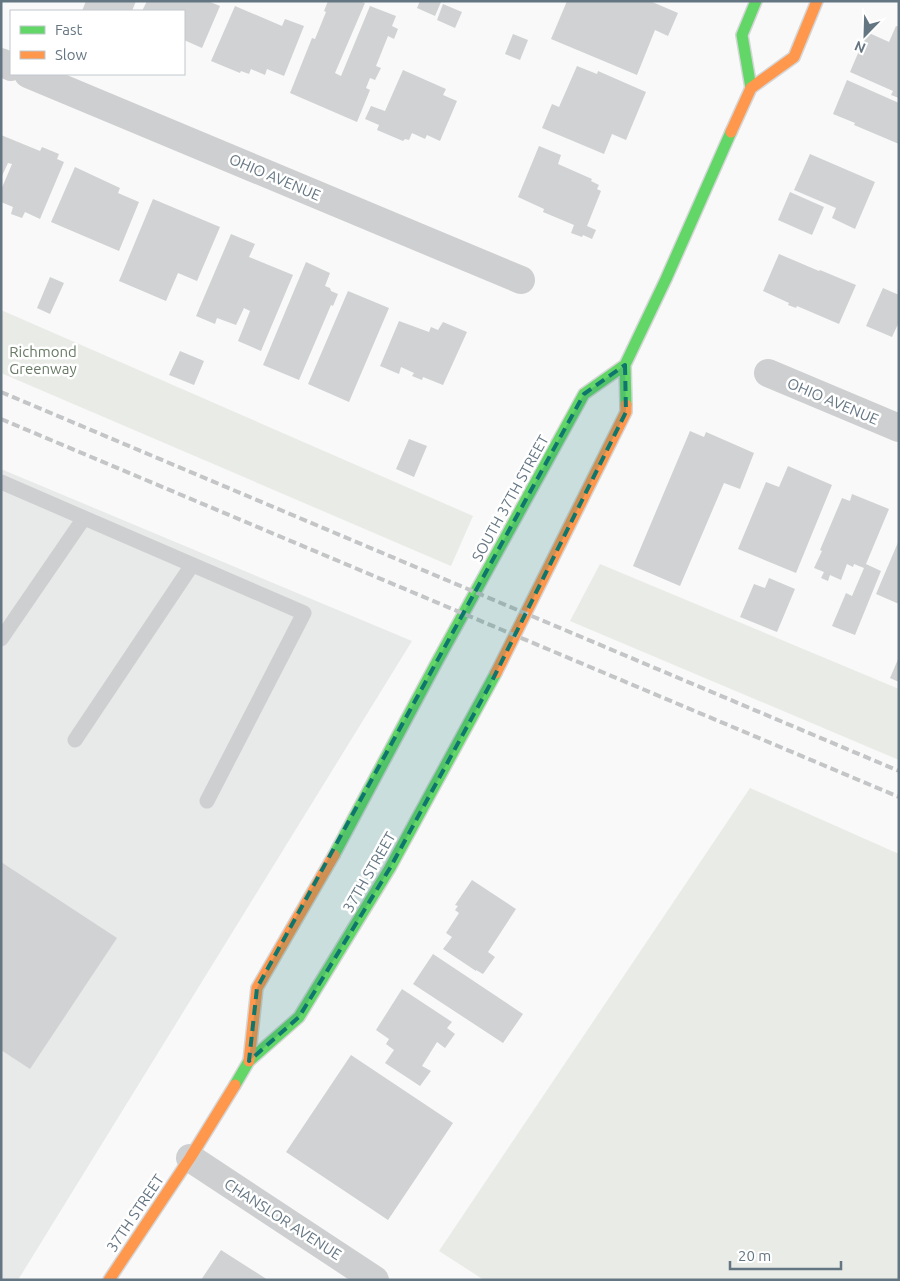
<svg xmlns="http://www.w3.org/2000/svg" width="900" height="1281" viewBox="0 0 900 1281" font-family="Ubuntu,sans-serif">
  <rect width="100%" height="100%" fill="#f9f9f9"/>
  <path fill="#e8e9e9" d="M1 469 412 641 18 1280H1Z"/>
  <path fill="#e8ebe6" d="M1 310 473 516 451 566 1 373Z
    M600 564 899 689V760L570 621Z
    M750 788 899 854V1280H484L439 1251Z"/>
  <path fill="#d0d2d3" d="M86 1H136L132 11H82Z
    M147 1H208L220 6 202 48 184 40V11H142Z
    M328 1H360L365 3 335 73 341 76 370 6 396 16 392 26 398 29 394 39 388 36 376 66 381 68 375 80 370 78 366 88 370 90 357 122 290 93 312 38 315 39 326 12 324 11Z
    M420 1H440L441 2 435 16 417 8Z
    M567 1H650L678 13 668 36 655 30 637 75 551 39Z
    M443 4 462 12 455 28 437 20Z
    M235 6 282 26 285 19 304 26 284 76 267 69 265 75 251 69 249 74 241 71 240 73 211 61Z
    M896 26 899 27V98L891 95 893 91 850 72 867 32 889 42Z
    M513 34 528 40 520 60 505 54Z
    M577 66 597 74 598 71 646 92 626 140 612 134 604 154 542 128 552 104 559 107Z
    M403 70 446 89 443 95 457 101 440 141 427 135 425 139 412 133 409 140 405 139 403 141 377 130 379 125 365 119 371 106 385 111Z
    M847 80 899 103V144L854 125 855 123 833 114Z
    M1 135 40 151 42 147 59 154 57 159 64 162 40 219 25 212 22 218 11 214 13 207 1 202V190L12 164 8 163 1 178Z
    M539 146 561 155 558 164 592 179 591 181 599 185 597 189 601 191 587 226 596 230 592 239 583 235 582 237 571 233 574 225 543 212 544 209 518 197Z
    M810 154 875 182 855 229 832 218 836 208 794 190Z
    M75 167 120 188 118 193 139 202 119 251 51 222Z
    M790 192 824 207 812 235 778 220Z
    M153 199 220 227 197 281 178 273 166 301 119 281Z
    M231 234 255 244 249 257 293 275 261 351 238 341 250 311 244 308 236 325 217 318 215 324 196 316Z
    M779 254 819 271 820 270 856 285 839 324 797 306 796 308 788 305 789 303 763 291Z
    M306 262 330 273 325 286 330 288 331 291 338 294 333 306 331 305 299 380 263 365Z
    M50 277 64 283 50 314 37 308Z
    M883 288 899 295V322L892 337 866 326Z
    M348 291 389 308 349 402 308 384Z
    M399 321 429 332 431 327 438 330 443 322 467 332 443 385 423 377 422 380 412 376 414 373 401 367 399 374 380 366Z
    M180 351 204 361 194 385 169 375Z
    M690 431 704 437 706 432 754 453 740 489 724 483 680 586 633 566Z
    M409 439 427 446 414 477 396 469Z
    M788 466 832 485 796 573 738 549 766 482 779 487Z
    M852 494 889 509 866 564 881 571 855 635 832 626 846 593 852 596 864 568 854 564 853 567 847 564 841 580 830 575 828 581 821 578 824 572 814 568 822 551 820 550 842 498 850 501Z
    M899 540V604L876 594Z
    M769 578 795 589 777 632 740 617 754 584 765 588Z
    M899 657V682L890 678Z
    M1 862 117 938 30 1069 1 1050Z
    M472 880 516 909 488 952 495 957 483 974 476 970V971L443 949 452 937 446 933 459 913 455 910 458 906 455 905Z
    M433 954 523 1014 503 1043 413 984Z
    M402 989 452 1022 447 1028 455 1034 445 1048 437 1042 422 1066 431 1071 420 1086 385 1063 394 1050 386 1044 389 1039 376 1030Z
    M351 1055 453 1123 388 1220 286 1152Z
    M221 1250 268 1280H201Z"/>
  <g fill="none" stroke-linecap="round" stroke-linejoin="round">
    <g stroke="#d5d6d7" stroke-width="14">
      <path id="fast" d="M751 88 742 35 756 1
        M626 405 625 365 666 279 731 132
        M334 855 438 660 584 394 625 365
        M235 1085 249 1061 299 1017 390 868 496 673"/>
    </g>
    <g stroke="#d5d6d7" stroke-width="14">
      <path id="slow" d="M731 132 751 88 794 57 817 1
        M496 673 626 412V405
        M249 1061 257 988 334 855
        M109 1280 190 1158 235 1085"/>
    </g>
    <path stroke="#cecfd0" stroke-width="15" d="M1 482 304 613 207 801
      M1 639 84 518
      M75 740 192 565"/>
    <path stroke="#cecfd0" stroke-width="28" d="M1 62 11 67
      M28 74 521 280
      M768 373 899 428
      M190 1158 375 1280"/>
    <use href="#fast" stroke="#63d668" stroke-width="11"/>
    <use href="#slow" stroke="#ff974d" stroke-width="11"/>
    <path stroke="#c3c5c6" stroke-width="4" stroke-dasharray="8 4" stroke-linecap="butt" d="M1 392 899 771
      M1 419 899 797"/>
  </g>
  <path fill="#0f766e" fill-opacity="0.2" stroke="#0f766e" stroke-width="4" stroke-dasharray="10 6" stroke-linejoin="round" d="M625 365 626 412 492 681 390 868 299 1017 249 1061 257 988 584 394Z"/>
  <g text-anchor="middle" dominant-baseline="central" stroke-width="5" stroke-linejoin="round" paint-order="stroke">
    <g font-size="15" fill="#657683" stroke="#fff">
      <text transform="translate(275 177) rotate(23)">OHIO AVENUE</text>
      <text transform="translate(833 401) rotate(23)">OHIO AVENUE</text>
      <text transform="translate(510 498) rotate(-61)">SOUTH 37TH STREET</text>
      <text transform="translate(369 872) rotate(-60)">37TH STREET</text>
      <text transform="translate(135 1213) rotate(-56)">37TH STREET</text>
      <text transform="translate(283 1219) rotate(33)">CHANSLOR AVENUE</text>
    </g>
    <g font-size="15" fill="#687a64" stroke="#fff">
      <text x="43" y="351">Richmond<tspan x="43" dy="17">Greenway</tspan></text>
    </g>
  </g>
  <rect width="900" height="1281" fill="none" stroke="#657683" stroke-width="5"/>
  <rect x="10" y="10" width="175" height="65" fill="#ffffff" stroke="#c1c8cd"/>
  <rect x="20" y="26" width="25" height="8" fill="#63d668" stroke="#c1c8cd"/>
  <text x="55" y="35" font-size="15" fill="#657683">Fast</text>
  <rect x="20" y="51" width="25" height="8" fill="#ff974d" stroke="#c1c8cd"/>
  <text x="55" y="60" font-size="15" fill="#657683">Slow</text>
  <g transform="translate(865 35) rotate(203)" stroke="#ffffff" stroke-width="4" paint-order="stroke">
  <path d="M0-4L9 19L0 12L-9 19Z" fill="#657683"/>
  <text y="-8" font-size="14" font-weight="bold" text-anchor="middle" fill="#657683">N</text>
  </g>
  <path d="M730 1261v8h111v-8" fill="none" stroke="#657683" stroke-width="2.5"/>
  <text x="738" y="1261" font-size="15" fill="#657683" stroke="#ffffff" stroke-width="4" paint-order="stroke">20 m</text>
</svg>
